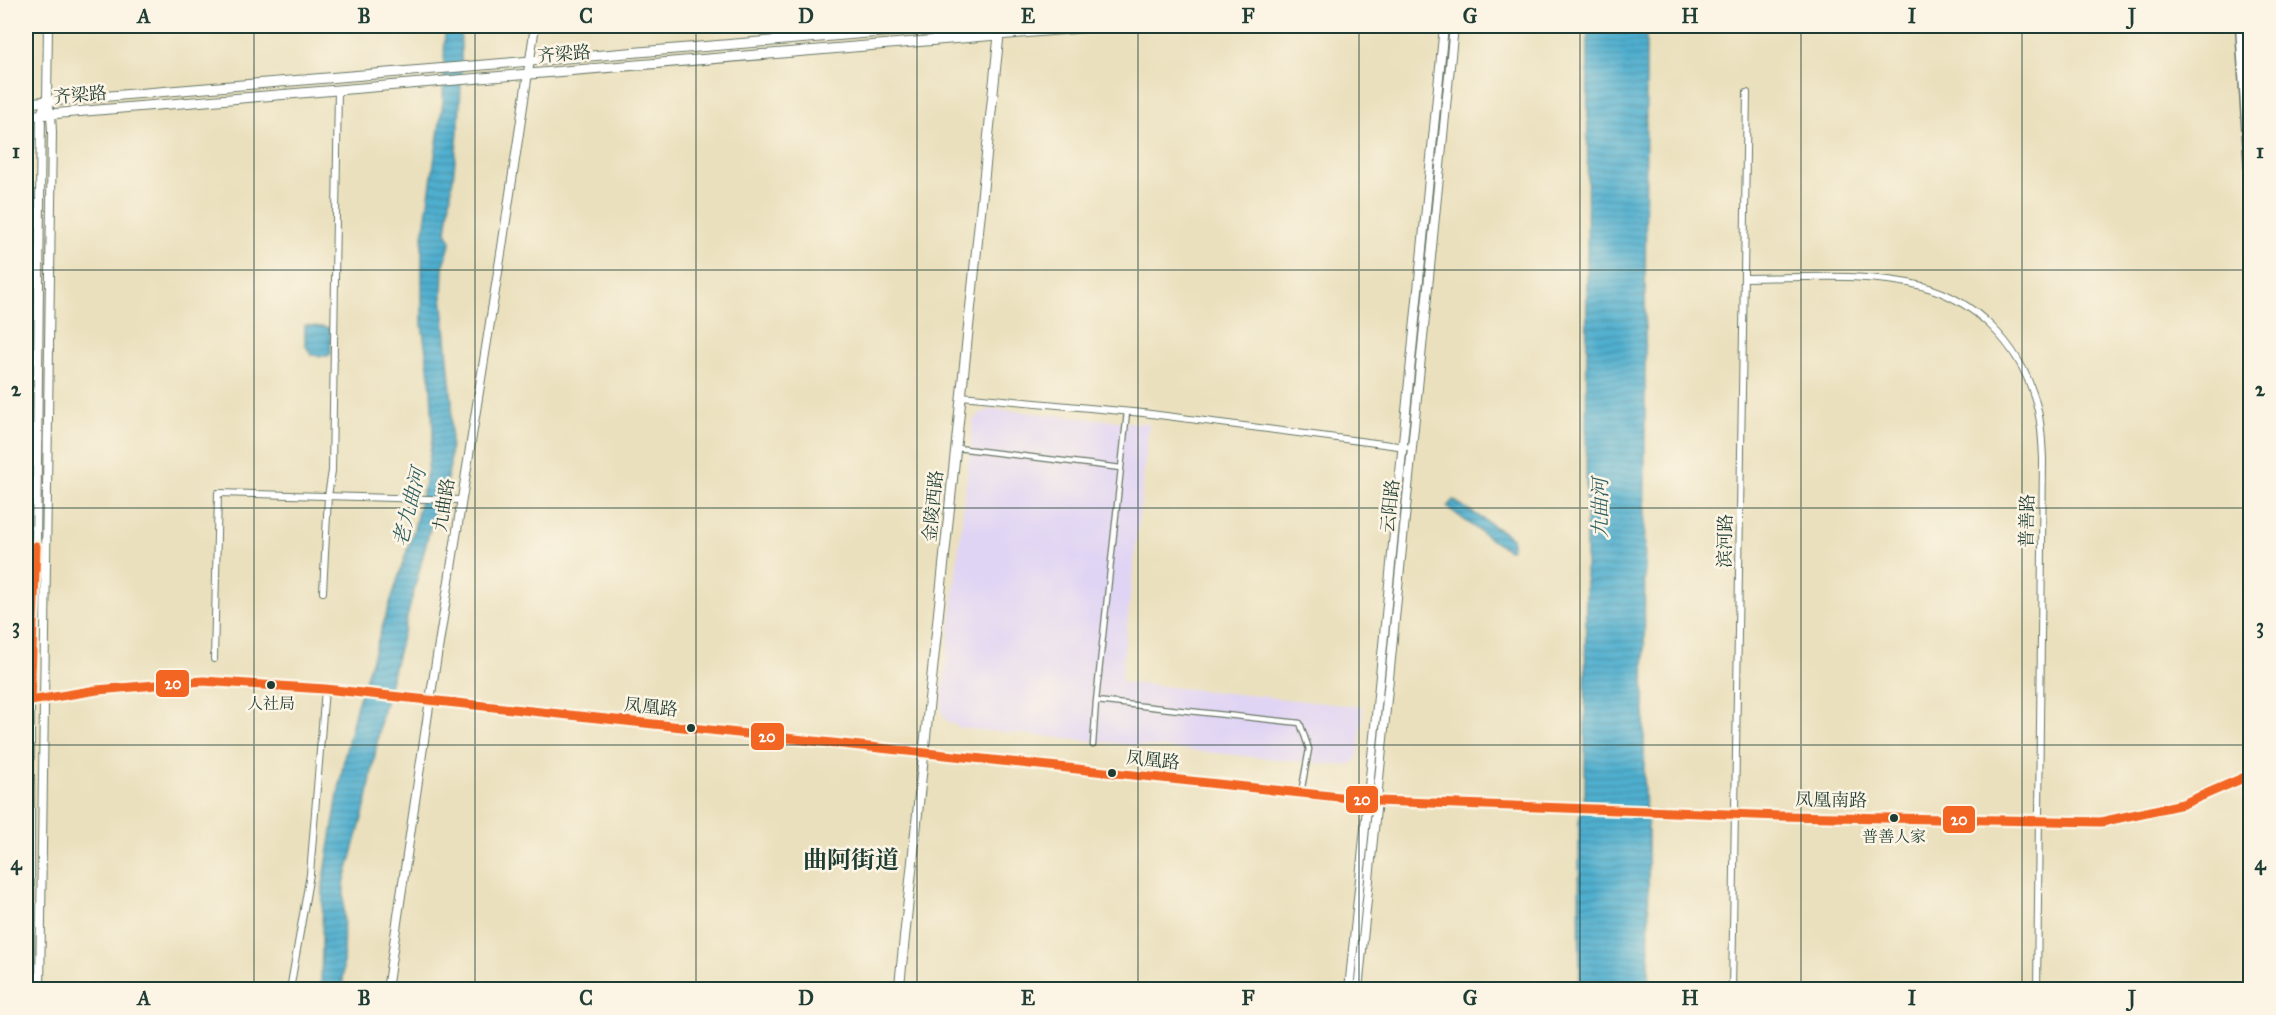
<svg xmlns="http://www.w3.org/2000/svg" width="2276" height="1015" viewBox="0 0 2276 1015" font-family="'IM FELL Great Primer','Noto Serif SC',serif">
  <defs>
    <pattern id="water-rules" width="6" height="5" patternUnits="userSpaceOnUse" patternTransform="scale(1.5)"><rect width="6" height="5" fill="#50afcf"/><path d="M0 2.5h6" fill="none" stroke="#4290a9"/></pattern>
  </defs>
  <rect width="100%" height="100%" fill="#fcf5e5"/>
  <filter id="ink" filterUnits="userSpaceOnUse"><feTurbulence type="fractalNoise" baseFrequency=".0167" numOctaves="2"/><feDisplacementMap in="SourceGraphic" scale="12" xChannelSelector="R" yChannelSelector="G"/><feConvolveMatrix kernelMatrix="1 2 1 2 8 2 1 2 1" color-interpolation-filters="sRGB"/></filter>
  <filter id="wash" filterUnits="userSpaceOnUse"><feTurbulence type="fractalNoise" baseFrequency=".008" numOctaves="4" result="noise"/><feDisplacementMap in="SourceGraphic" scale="24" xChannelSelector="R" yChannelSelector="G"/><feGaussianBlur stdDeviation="1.35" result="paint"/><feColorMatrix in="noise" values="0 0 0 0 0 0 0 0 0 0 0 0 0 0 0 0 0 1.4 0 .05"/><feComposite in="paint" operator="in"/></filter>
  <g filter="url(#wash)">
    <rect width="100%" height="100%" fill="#eae0bd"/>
    <path fill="#e0d4f4" d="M992 409 1149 424 1121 682 1363 707 1358 757 1354 763 1347 766 961 728 947 721 942 712V700L973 421 981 413Z"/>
    <path fill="url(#water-rules)" stroke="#387682" stroke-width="1.5" d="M445 26H460C465 95 455 163 446 232L451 241 443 268 442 295 452 402 450 466 446 483 440 490 382 714 367 800 344 884 343 989 321 990 323 885 344 759 356 708 414 529 427 473 433 433 431 388 422 324V243L443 102Z
      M1588 26H1646L1644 795 1648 828 1649 989H1580L1579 823 1585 793Z
      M305 325 330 328 331 354 327 356 311 355 305 344Z
      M1453 500 1512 538V548L1509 550 1493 541 1447 507Z"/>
  </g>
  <g filter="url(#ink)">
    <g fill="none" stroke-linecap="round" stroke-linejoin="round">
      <g stroke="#667664" stroke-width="7">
        <path id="pedestrian" d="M1127 412 1096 701 1300 723 1309 749 1301 793
          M957 448 1121 468
          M1093 745 1096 701"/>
      </g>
      <g stroke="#667664" stroke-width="8">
        <path id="minor" d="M1745 278C1803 278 1865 272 1922 286 1975 300 2018 344 2034 396 2041 417 2042 438 2043 459L2037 990
          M961 396 1143 413 1406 447
          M26 546H47
          M323 592 328 496 332 471 338 89
          M214 659 218 493 462 500
          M290 990 310 874 325 689
          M1732 990 1747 93"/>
      </g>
      <g stroke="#667664" stroke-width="10">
        <path id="tertiary" d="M30 701 97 690 203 681 325 689 1377 801 1781 816 2101 822 2183 804 2250 775
          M30 990V701L36 546 41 114 43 109
          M40 990 52 132 51 114 47 101 48 26
          M387 990 430 700 502 247 535 26
          M1349 990 1444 26
          M1358 990 1454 26"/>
      </g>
      <g stroke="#667664" stroke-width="11">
        <path id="secondary" d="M26 103 952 26
          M26 116 1105 26
          M899 990 1000 26"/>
      </g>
      <g stroke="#667664" stroke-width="13">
        <path id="primary" d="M2241 26 2250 170"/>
      </g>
      <use href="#pedestrian" stroke="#fff" stroke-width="4.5"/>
      <use href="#minor" stroke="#fff" stroke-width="6"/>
      <use href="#tertiary" stroke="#fff" stroke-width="8"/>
      <use href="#secondary" stroke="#fff" stroke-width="9"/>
      <use href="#primary" stroke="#fff" stroke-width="10"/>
      <g stroke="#fcf5e5" stroke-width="14">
        <path id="bus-1" d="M36 546 30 701 97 690 203 681 325 689 1377 801 1781 816 2101 822 2183 804 2250 775"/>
      </g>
      <use href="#bus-1" stroke="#f26522" stroke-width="9"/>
    </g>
  </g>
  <path fill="none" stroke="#1f3d34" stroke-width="1.5" stroke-opacity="0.55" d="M254 26V990M475 26V990M696 26V990M917 26V990M1138 26V990M1359 26V990M1580 26V990M1801 26V990M2022 26V990M26 270H2250M26 508H2250M26 745H2250"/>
  <g fill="#1f3d34" stroke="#fcf5e5" stroke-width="2">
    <circle cx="271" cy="685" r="5"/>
    <circle cx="691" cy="728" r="5"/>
    <circle cx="1112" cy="773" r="5"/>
    <circle cx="1894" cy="818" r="5"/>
  </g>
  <g text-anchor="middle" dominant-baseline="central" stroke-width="5" stroke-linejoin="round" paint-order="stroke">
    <g font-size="16" fill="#1f3d34" stroke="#fcf5e5">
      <text x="271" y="703">人社局</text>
      <text x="1894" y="836">普善人家</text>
    </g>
    <g font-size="18" fill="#1f3d34" stroke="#fcf5e5">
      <text transform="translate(564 54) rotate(-5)">齐梁路</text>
      <text transform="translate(80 95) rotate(-5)">齐梁路</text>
      <text transform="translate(444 505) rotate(-81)">九曲路</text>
      <text transform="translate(933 506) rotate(-84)">金陵西路</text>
      <text transform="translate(1390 506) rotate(-84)">云阳路</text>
      <text transform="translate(2027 521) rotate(-89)">普善路</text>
      <text transform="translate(1725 541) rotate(-89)">滨河路</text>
      <text transform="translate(651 707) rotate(6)">凤凰路</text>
      <text transform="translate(1153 760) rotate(6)">凤凰路</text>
      <text transform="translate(1831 800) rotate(1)">凤凰南路</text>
    </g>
    <g font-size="20" font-style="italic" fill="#2e5f62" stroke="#fcf5e5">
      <text transform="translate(409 507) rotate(-76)">老九曲河</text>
      <text transform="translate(1600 508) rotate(-90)">九曲河</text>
    </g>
    <g font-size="24" font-weight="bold" fill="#1f3d34" stroke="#fcf5e5">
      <text x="851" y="860">曲阿街道</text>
    </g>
  </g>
  <g stroke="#fcf5e5" stroke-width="2">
    <rect x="155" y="669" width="35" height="29" rx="6" fill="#f26522"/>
    <rect x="750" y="722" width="35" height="29" rx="6" fill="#f26522"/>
    <rect x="1345" y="785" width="34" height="29" rx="6" fill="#f26522"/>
    <rect x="1942" y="805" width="34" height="29" rx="6" fill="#f26522"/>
  </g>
  <g font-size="16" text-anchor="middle" font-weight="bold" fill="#fff">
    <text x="173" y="689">20</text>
    <text x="767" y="742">20</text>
    <text x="1362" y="805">20</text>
    <text x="1959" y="825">20</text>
  </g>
  <rect width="2276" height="1015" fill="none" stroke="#fcf5e5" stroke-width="66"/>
  <rect x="33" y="33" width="2210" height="949" fill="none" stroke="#1f3d34" stroke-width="2"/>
  <g font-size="20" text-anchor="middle" font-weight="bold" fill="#1f3d34">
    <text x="144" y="23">A</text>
    <text x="364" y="23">B</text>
    <text x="586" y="23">C</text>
    <text x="806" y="23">D</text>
    <text x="1028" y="23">E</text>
    <text x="1248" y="23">F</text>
    <text x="1470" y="23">G</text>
    <text x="1690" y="23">H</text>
    <text x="1912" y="23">I</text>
    <text x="2132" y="23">J</text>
    <text x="16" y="158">1</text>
    <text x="2260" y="158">1</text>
    <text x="16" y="396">2</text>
    <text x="2260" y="396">2</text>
    <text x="16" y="633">3</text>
    <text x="2260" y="633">3</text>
    <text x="16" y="870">4</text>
    <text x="2260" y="870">4</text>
    <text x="144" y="1005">A</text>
    <text x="364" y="1005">B</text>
    <text x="586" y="1005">C</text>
    <text x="806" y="1005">D</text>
    <text x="1028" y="1005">E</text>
    <text x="1248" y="1005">F</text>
    <text x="1470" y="1005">G</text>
    <text x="1690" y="1005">H</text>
    <text x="1912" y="1005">I</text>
    <text x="2132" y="1005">J</text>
  </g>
</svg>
